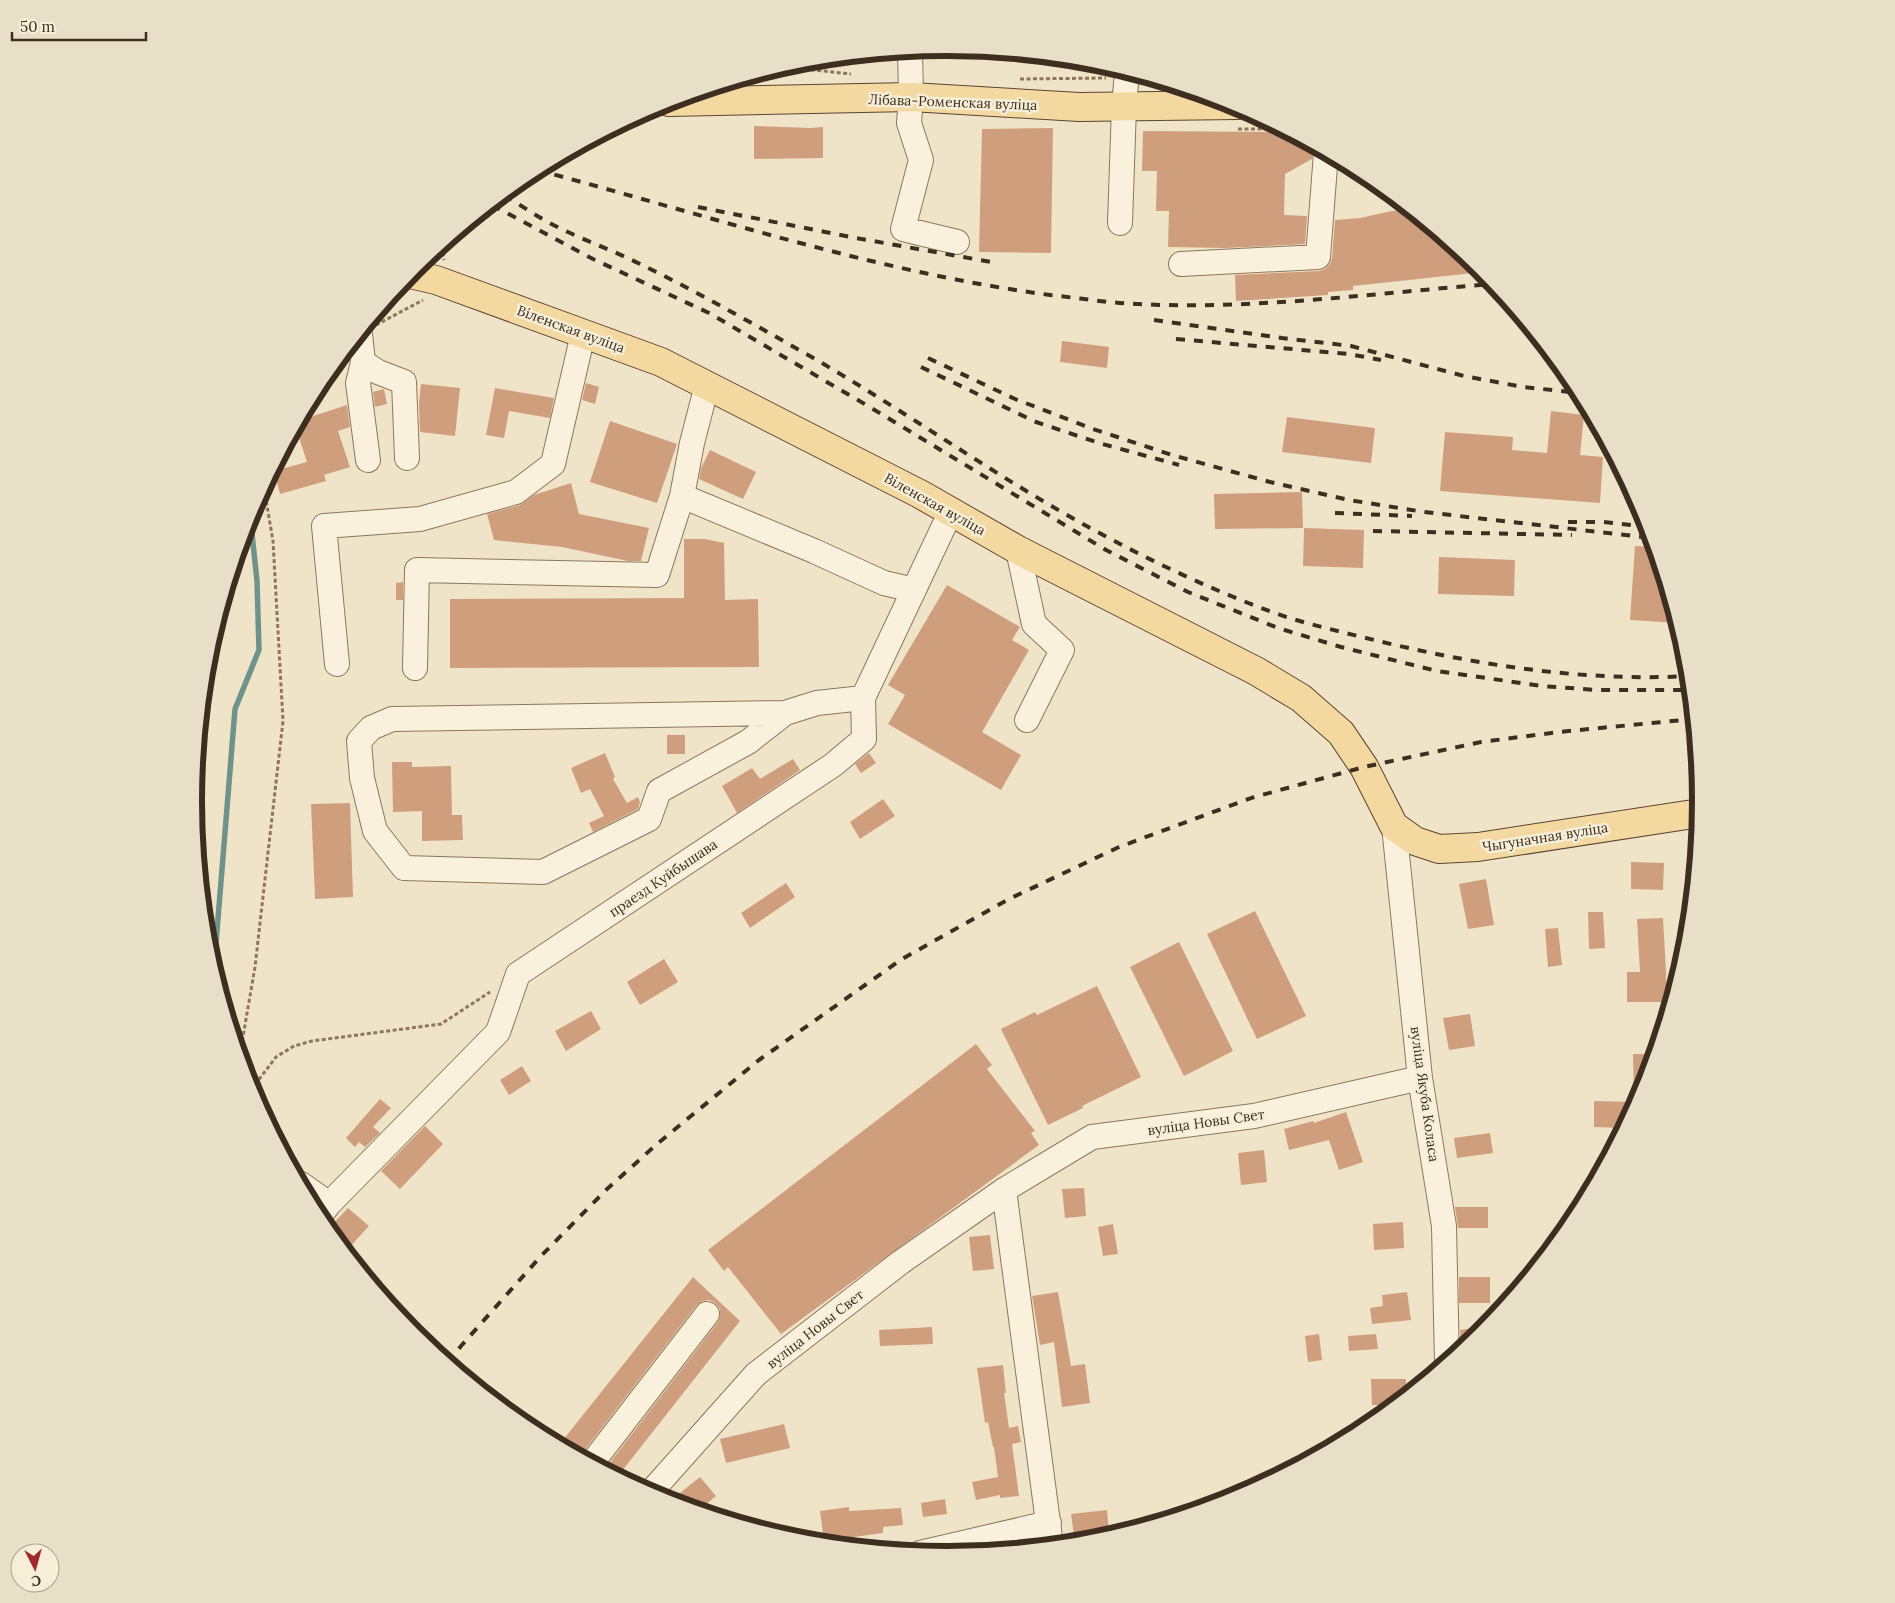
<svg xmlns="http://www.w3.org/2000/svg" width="1895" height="1603" viewBox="0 0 1895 1603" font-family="Lora,serif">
  <rect width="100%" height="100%" fill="#f0e4c8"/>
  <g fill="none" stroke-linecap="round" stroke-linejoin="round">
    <path stroke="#6f938a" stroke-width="5.5" d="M214 968 235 709 259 650 257 581 250 515"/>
  </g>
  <path fill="#cf9f7d" d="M754 126 810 128 823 127V158L754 159Z
    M1053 128 1051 253 979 252 982 129Z
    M1143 131 1287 132 1314 147 1312 159 1285 174 1284 215 1307 216 1305 244 1226 248 1168 247 1169 211H1156L1157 171H1142Z
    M1410 210 1483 272 1353 286V290L1328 292V295L1236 301 1235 275 1319 271 1325 269 1330 264 1332 258 1335 220 1360 218 1392 211Z
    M1062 341 1109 347 1107 368 1060 362Z
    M586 383 599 387 595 404 582 400Z
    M421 384 460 388 455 436 420 432 419 403Z
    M495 388 554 398 550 418 509 411 504 438 486 435Z
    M384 389 387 404 375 407 373 392Z
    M347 405 350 427 338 431 350 467 324 475 326 481 280 494 274 471 307 462 296 428 301 420Z
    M1551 411 1584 415 1580 455 1603 457 1600 503 1440 491 1445 432 1513 437 1512 450 1547 453Z
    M1287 417 1375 428 1371 463 1282 452Z
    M610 421 677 444 657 503 590 482Z
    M710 450 756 472 743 499 699 479 701 468Z
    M571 483 579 514 649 528 641 561H628L562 547 494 540 487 514 520 505 534 495Z
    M1302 492 1303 528 1215 529 1214 494Z
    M1304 528 1364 530 1363 568 1303 566Z
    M684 539H705L724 543 725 600 758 599 759 667 450 668V599L684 598Z
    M1635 546 1654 547 1677 623 1630 620Z
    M1439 557 1515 560 1514 596 1438 594Z
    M403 582V600H396V583Z
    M947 585 1020 627 1012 640 1029 650 982 732 1021 755 1001 790 888 724 905 695 888 685Z
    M667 735H685V754H667Z
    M605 753 615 777 613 779 627 803 638 797 640 802 638 809 593 832 589 823 604 816 590 789 581 793 571 768Z
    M869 753 876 763 861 773 855 764Z
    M793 759 800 770 737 813 722 786 752 768 760 779Z
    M392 762H412V767L451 766 452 815H462L463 840 422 841V811L393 812Z
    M883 799 895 816 860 839 850 822Z
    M350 803 353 897 315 899 311 804Z
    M1631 862 1664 863 1663 890 1631 889Z
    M1486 879 1494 925 1468 929 1459 884Z
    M786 883 795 897 750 928 741 913Z
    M1255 911 1306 1016 1257 1039 1207 934Z
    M1588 912H1603L1605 948 1589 949Z
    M1663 918 1666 972V1002H1627V972H1640L1637 919Z
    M1558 928 1562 965 1548 967 1545 929Z
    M1179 942 1233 1051 1184 1076 1130 967Z
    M664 959 678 982 640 1005 627 982Z
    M1097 986 1141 1077 1082 1106 1083 1108 1048 1125 1001 1029 1035 1012 1037 1015Z
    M591 1011 601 1029 566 1051 555 1031Z
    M1470 1014 1475 1046 1449 1050 1443 1018Z
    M976 1044 992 1065 987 1069 1035 1131 1031 1133 1039 1145 781 1334 728 1267 724 1271 708 1250Z
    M1633 1054H1655L1644 1090 1624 1128 1594 1127V1101L1634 1102Z
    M522 1066 531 1081 509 1095 500 1080Z
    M380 1099 391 1108 373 1127 380 1133 365 1147 359 1142 355 1147 346 1138Z
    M1346 1112 1363 1162 1339 1170 1329 1140 1289 1150 1284 1129 1313 1121 1314 1123Z
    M425 1126 443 1144 400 1189 381 1171Z
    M1490 1133 1493 1153 1457 1158 1454 1138Z
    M1264 1150 1267 1182 1241 1185 1238 1153Z
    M1084 1188 1086 1216 1065 1218 1062 1189Z
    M1455 1207H1488V1228H1458Z
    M348 1208 369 1226 346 1251 328 1229Z
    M1403 1222 1404 1248 1374 1250 1373 1224Z
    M1113 1224 1118 1254 1103 1256 1098 1227Z
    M990 1235 994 1269 973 1271 969 1237Z
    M693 1277 740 1321 618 1476 605 1469 718 1322 720 1316V1309L715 1303 709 1300 702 1301 696 1306 580 1456 559 1445Z
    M1459 1277H1490V1303H1459Z
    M1058 1292 1071 1366 1085 1364 1090 1403 1062 1407 1054 1342 1040 1345 1032 1296Z
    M1407 1292 1411 1320 1372 1324 1370 1308 1383 1306 1382 1295Z
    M1488 1326 1480 1335 1462 1350 1460 1330Z
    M932 1327 933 1344 880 1346 879 1330Z
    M1319 1334 1322 1360 1308 1362 1305 1336Z
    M1376 1334 1378 1349 1349 1351 1348 1336Z
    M1003 1365 1006 1393H1004L1009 1428 1018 1426 1021 1442 1012 1444 1019 1496 1000 1498V1495L976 1500 972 1482 998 1477 994 1447H993L988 1422 985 1423 977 1368Z
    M1371 1379H1406V1396L1395 1405H1372Z
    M784 1424 790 1448 726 1463 720 1439Z
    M700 1477 716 1496 699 1510 693 1508 680 1493Z
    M945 1499 947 1514 923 1517 921 1503Z
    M849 1507V1511L901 1508 903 1525 883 1527V1533L824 1541 820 1511Z
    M1107 1510 1109 1532 1074 1536 1071 1514Z"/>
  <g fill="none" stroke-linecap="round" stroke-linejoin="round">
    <g stroke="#8d765c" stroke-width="26">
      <path id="minor" d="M910 51 911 97 909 123 921 160 903 229 957 242
        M1120 223 1124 106 1127 72
        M1181 264 1318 257 1326 153
        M360 334 363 362 378 372 404 382 407 458
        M363 362 358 383 368 460
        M682 496 814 551 884 583 914 590
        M1018 550 1034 624 1062 650 1027 720
        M337 664 324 526 420 519 516 492 553 464 583 334
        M415 668 417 570 657 575 682 496 692 443 707 385
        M785 713 392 719 371 728 359 741 362 778 375 831 404 868 543 872 649 819 659 791 748 742 785 713 817 703 863 698
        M1394 826 1420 1078 1444 1226 1447 1363
        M301 1184 329 1204
        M1004 1190 1051 1545
        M319 1217 329 1204 498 1032 518 974 833 765 864 739 863 698 951 511
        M592 1463 707 1314
        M650 1493 756 1374 901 1262 1004 1190 1092 1137 1254 1116 1420 1078
        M920 1553 1049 1523"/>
    </g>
    <g stroke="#5b4430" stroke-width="30">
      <path id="major" d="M669 102 911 97 1079 107 1237 105
        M410 274 436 280 661 362 920 494 1018 550 1256 671 1301 698 1341 733 1364 767 1394 826 1415 841 1439 849 1478 847 1700 813"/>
    </g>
    <path stroke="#8d765c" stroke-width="3" stroke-dasharray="4 2.5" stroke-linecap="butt" d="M785 67 851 74
      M1020 79 1106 78
      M1238 129H1282
      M442 246 444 260
      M376 325 423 300
      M240 1054 255 967 283 721 273 541 264 488
      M251 1090 276 1057 294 1046 312 1041 441 1024 490 992"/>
    <use href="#minor" stroke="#faf1dc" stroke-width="24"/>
    <use href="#major" stroke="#f3d9a0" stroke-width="28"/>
    <path stroke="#3d2e20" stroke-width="4" stroke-dasharray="9 9" stroke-linecap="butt" d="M537 170C707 215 875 272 1050 295 1079 298 1108 303 1137 304 1256 310 1375 293 1493 284
      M504 195C519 204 533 214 548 222 577 238 608 248 638 263 698 292 757 326 815 359 913 416 1005 483 1105 536 1159 565 1215 591 1272 612 1302 623 1334 630 1366 638 1471 664 1581 682 1689 676
      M492 205 593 259 709 313 868 406 1106 550 1188 592 1278 628 1341 647 1437 671 1542 686 1597 690H1691
      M698 207 856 238 997 263
      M1154 320 1282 338 1351 346 1464 376 1523 387 1580 393
      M1176 339 1349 354 1381 360
      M928 358 1015 399 1093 429 1172 455 1270 482 1349 500 1424 512 1652 538
      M921 367 1036 422 1099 443 1179 465
      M1335 513 1412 516
      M1568 522H1604L1648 527
      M1373 531 1572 535
      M448 1363 461 1346 541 1256 606 1190 657 1144 759 1060 902 959 1009 899 1119 847 1251 798 1364 767 1481 742 1559 732 1693 719"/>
  </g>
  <g text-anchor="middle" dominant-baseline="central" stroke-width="5" stroke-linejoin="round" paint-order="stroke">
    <g font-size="14" fill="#3d2e20" stroke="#f7eed8">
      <text transform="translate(953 102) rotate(2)">Лібава-Роменская вуліца</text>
      <text transform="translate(571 329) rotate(20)">Віленская вуліца</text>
      <text transform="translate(935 504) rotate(29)">Віленская вуліца</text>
      <text transform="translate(1545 837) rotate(-9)">Чыгуначная вуліца</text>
      <text transform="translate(663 878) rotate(-34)">праезд Куйбышава</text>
      <text transform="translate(1425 1094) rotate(82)">вуліца Якуба Коласа</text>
      <text transform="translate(1206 1122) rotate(-8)">вуліца Новы Свет</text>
      <text transform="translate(815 1329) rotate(-38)">вуліца Новы Свет</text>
    </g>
  </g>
  <path d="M0 0H1895V1603H0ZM202 801a745 745 0 1 1 1490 0a745 745 0 1 1-1490 0Z" fill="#e8dfc9" fill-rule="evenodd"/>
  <path fill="none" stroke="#3d2e20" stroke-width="6" d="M202 801a745 745 0 1 1 1490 0a745 745 0 1 1-1490 0Z"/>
  <g transform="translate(35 1568) rotate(174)"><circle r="24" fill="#f7eed8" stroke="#ada18e"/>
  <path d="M0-4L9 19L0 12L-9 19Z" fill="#9e2a2b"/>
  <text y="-8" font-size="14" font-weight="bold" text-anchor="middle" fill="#3d2e20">С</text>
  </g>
  <path d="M12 32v8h134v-8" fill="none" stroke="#3d2e20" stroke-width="2.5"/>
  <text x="20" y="32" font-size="15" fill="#3d2e20" stroke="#f7eed8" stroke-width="4" paint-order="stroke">50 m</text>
</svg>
